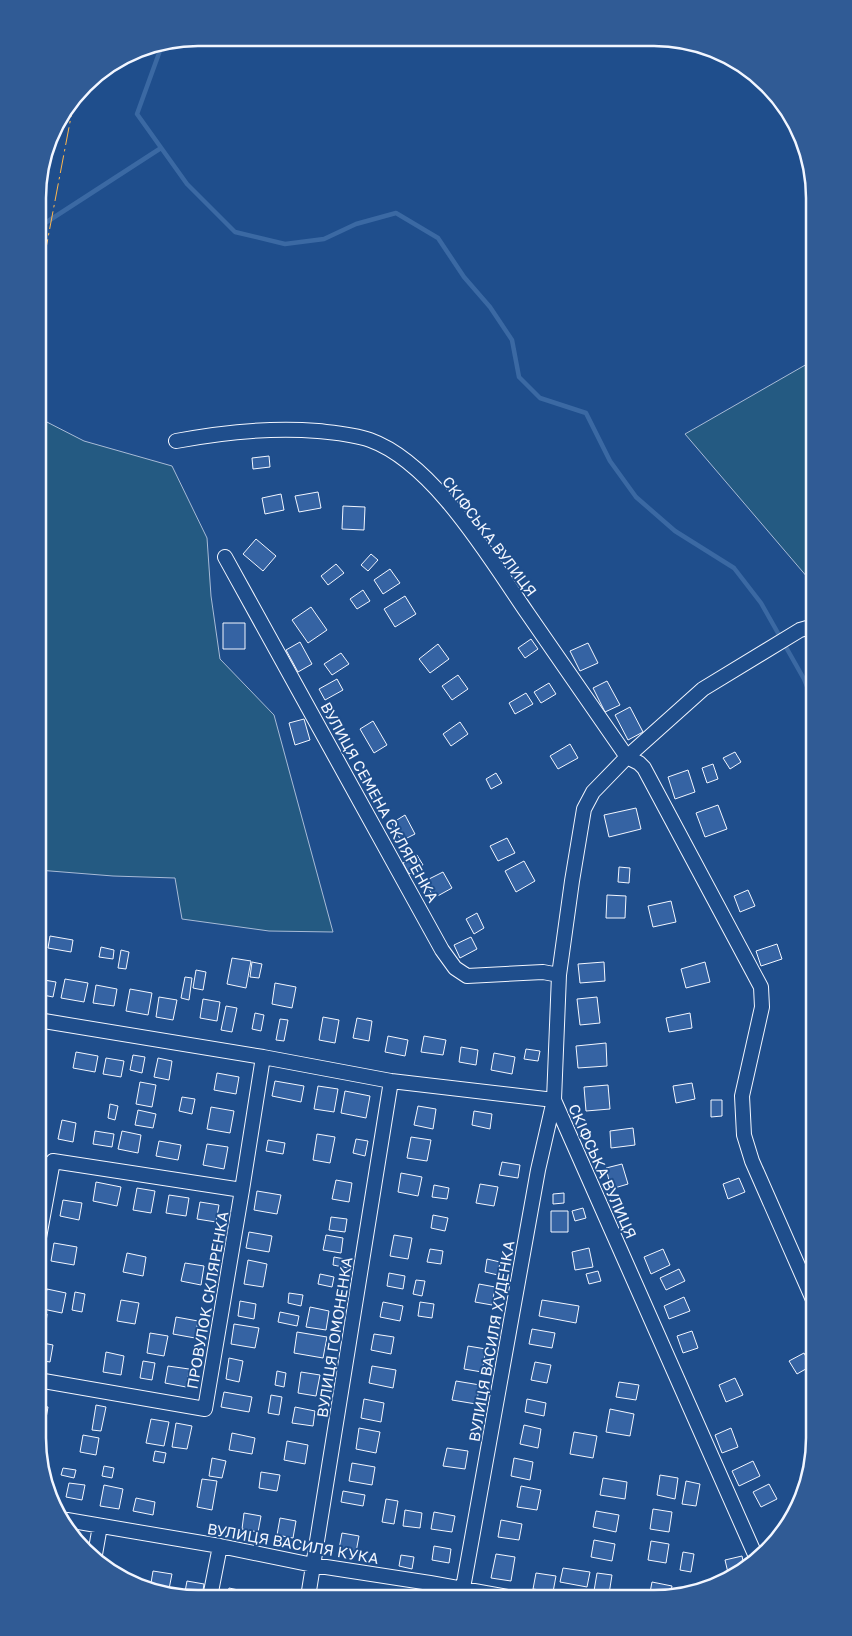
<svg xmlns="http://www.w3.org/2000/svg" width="852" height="1636" viewBox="0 0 852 1636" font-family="'Golos Text',sans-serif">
  <rect width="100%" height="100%" fill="#1f4e8c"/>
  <path fill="#245a82" stroke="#a8bbd7" d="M814 360V585L685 434Z
    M39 418 84 441 172 466 207 538 211 596 220 659 274 715 333 932 269 931 182 919 175 878 113 876 38 870Z"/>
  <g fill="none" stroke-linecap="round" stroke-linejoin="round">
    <path stroke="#3b69a3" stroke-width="4.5" d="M162 45 137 114 187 184 235 232 285 244 324 239 356 224 396 213 438 238 464 277 490 307 512 340 519 377 540 398 586 413 610 461 636 497 675 531 734 568 761 603 804 679 814 704
      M39 227 161 148"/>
  </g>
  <path fill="#3563a3" stroke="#f2f6ff" d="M269 456 270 467 253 469 252 458Z
    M318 492 321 508 299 512 295 496Z
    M281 494 284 510 265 514 262 498Z
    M343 506 365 507 364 530 342 529Z
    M256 539 276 556 263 571 243 554Z
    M371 554 378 560 368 571 361 565Z
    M336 564 344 573 328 585 321 576Z
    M390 569 400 583 383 594 374 580Z
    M363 590 370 601 357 609 350 599Z
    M405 596 416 614 395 627 384 609Z
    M311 607 327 630 308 643 292 620Z
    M223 623H245V649H223Z
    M531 639 538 649 525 658 518 648Z
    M300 642 312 664 298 672 286 650Z
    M588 643 598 663 580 671 570 651Z
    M438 644 449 659 430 673 419 659Z
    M341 653 349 664 332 675 324 664Z
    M458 675 468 689 452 700 442 686Z
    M337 679 343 690 325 700 319 689Z
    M607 681 620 705 605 712 593 688Z
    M549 683 556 694 541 703 534 692Z
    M526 693 533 704 515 714 509 703Z
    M630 707 643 732 628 740 615 715Z
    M304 719 310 740 295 745 289 723Z
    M373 721 387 745 374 753 360 729Z
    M460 722 468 734 451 746 443 734Z
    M570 744 578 758 558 769 550 756Z
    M735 752 741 762 730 769 723 758Z
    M713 764 718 779 707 783 702 768Z
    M688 770 695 792 675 799 668 777Z
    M496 773 502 783 491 789 486 779Z
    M718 805 727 829 705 837 696 813Z
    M636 808 641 829 609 837 604 815Z
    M405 815 415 834 401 841 392 823Z
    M507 838 515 853 498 861 490 846Z
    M417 855 423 865 409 874 403 863Z
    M524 861 535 881 516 892 505 871Z
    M619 867 630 868 629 883 618 882Z
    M443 872 452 888 434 898 425 881Z
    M748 890 755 906 740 912 734 896Z
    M607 895 626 896 625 918H606Z
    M671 901 676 922 653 927 648 906Z
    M477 913 484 928 474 934 466 919Z
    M50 936 73 940 71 952 48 948Z
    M471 937 477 949 460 958 454 945Z
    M777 944 782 959 761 966 756 951Z
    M101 947 114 950 113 959 99 957Z
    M121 950 129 952 126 969 118 968Z
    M232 958 251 961 246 988 227 984Z
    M252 962 262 964 259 978 250 977Z
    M604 962 605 981 580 983 578 964Z
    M705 962 710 982 686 988 681 969Z
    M196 970 206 972 203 990 193 988Z
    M185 977 192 978 189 1000 181 998Z
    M38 979 56 982 53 997 38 994Z
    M65 979 88 983 84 1002 61 998Z
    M275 983 296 987 292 1008 272 1004Z
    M96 985 117 989 114 1006 93 1003Z
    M130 989 152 993 148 1015 126 1011Z
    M159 997 177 1000 173 1020 156 1017Z
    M597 997 600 1023 580 1025 577 999Z
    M203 999 220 1002 217 1021 200 1018Z
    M226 1006 237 1008 232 1032 221 1030Z
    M255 1013 264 1015 261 1031 252 1029Z
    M690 1013 692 1028 669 1032 666 1018Z
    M323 1017 339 1020 335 1043 319 1040Z
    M357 1018 372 1021 369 1041 353 1038Z
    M280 1019 288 1020 284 1041 276 1040Z
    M388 1036 408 1040 405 1056 385 1052Z
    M424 1036 446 1040 443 1055 421 1052Z
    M606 1043 607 1066 578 1068 576 1046Z
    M461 1047 478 1050 476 1065 459 1062Z
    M526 1049 540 1051 538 1061 524 1059Z
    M76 1052 98 1056 95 1072 73 1068Z
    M494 1053 515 1057 512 1074 491 1070Z
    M133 1055 145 1057 142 1073 130 1070Z
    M106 1058 124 1061 121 1077 103 1074Z
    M158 1058 172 1061 169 1080 154 1077Z
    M217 1073 239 1077 236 1094 214 1090Z
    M275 1081 304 1086 301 1102 272 1096Z
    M140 1082 156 1085 152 1107 136 1104Z
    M692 1083 695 1099 676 1103 673 1086Z
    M608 1085 610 1109 586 1111 584 1087Z
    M318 1086 338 1089 334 1112 314 1109Z
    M38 1088 45 1089 41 1108 38 1107Z
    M345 1091 370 1096 366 1118 341 1113Z
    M182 1097 195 1099 192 1114 179 1111Z
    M711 1100H722V1116L711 1117Z
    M110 1104 118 1106 115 1120 108 1118Z
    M418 1106 436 1109 433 1129 414 1125Z
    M211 1107 234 1111 230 1133 207 1129Z
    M138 1110 156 1114 153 1128 135 1125Z
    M474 1111 492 1114 490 1129 472 1125Z
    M62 1120 76 1123 73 1142 58 1139Z
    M633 1128 635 1145 611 1148 610 1131Z
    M95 1131 114 1134 112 1147 93 1144Z
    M122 1131 141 1135 138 1153 118 1149Z
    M317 1134 335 1137 330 1163 313 1160Z
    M411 1137 431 1140 427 1161 407 1158Z
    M356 1139 368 1141 365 1156 353 1153Z
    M268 1140 285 1143 283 1154 266 1151Z
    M159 1141 181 1145 178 1160 156 1156Z
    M207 1144 228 1147 224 1169 203 1165Z
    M502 1162 520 1165 518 1178 499 1175Z
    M622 1164 628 1184 611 1189 606 1168Z
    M401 1173 422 1177 418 1196 398 1192Z
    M739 1178 745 1192 728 1199 723 1184Z
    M336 1180 352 1183 349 1202 332 1199Z
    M96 1182 121 1187 117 1206 93 1201Z
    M480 1184 498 1187 494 1206 476 1203Z
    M434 1185 449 1188 447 1199 432 1197Z
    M137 1188 155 1191 151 1213 133 1210Z
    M257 1191 281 1195 277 1214 254 1210Z
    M564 1193V1203L553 1204V1194Z
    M169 1195 189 1198 186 1216 166 1213Z
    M63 1200 82 1203 79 1220 60 1216Z
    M200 1202 219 1205 216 1222 197 1219Z
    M583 1208 586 1218 575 1221 572 1211Z
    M551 1211H568V1232H551Z
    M433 1215 448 1218 445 1231 431 1228Z
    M331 1217 347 1219 345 1232 329 1230Z
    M249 1232 272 1236 269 1252 246 1248Z
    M326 1235 343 1238 341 1253 323 1250Z
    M394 1235 412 1238 408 1259 390 1256Z
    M54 1243 77 1247 74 1265 51 1261Z
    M589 1248 593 1267 575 1270 572 1252Z
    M430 1249 443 1251 441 1264 427 1262Z
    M663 1249 670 1265 651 1274 644 1257Z
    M127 1253 146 1257 143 1276 123 1272Z
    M334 1257 350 1260 348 1268 333 1265Z
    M487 1259 500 1262 498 1275 485 1272Z
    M248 1260 267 1264 263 1287 244 1284Z
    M185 1263 204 1266 201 1285 181 1281Z
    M679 1269 685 1281 666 1290 660 1278Z
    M598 1271 601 1281 589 1284 586 1274Z
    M389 1273 405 1276 403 1289 387 1286Z
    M320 1274 334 1277 332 1287 318 1284Z
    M416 1280 425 1281 422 1296 413 1294Z
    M479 1284 495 1287 492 1305 475 1302Z
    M47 1289 66 1293 62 1313 43 1309Z
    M75 1292 85 1294 82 1312 72 1310Z
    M289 1293 303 1295 301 1306 288 1303Z
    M684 1297 690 1311 669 1319 664 1306Z
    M121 1300 139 1303 135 1324 117 1321Z
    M542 1300 579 1306 576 1323 539 1316Z
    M240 1301 256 1304 254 1319 238 1316Z
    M383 1302 403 1306 400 1321 380 1317Z
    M420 1302 434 1304 432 1318 418 1316Z
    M310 1307 329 1311 326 1330 306 1327Z
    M39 1312 47 1314 46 1323 38 1322Z
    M280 1312 299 1316 297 1326 278 1322Z
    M176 1317 198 1321 195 1338 173 1334Z
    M234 1324 259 1328 255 1348 231 1344Z
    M532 1329 555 1333 552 1348 529 1344Z
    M692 1331 698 1348 683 1353 677 1336Z
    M297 1332 327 1337 323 1358 294 1353Z
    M150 1333 168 1336 164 1356 147 1353Z
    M374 1334 394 1337 391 1354 371 1350Z
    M38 1342 53 1345 50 1362 38 1360Z
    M468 1346 486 1349 482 1372 464 1369Z
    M106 1352 124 1356 121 1375 103 1372Z
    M804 1353 811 1366 797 1374 789 1361Z
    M229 1358 243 1361 239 1382 226 1379Z
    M143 1361 155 1363 152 1380 140 1378Z
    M535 1362 551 1365 547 1383 531 1380Z
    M168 1366 189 1369 186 1387 165 1383Z
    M372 1366 396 1370 393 1388 369 1383Z
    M277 1371 286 1373 284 1387 275 1385Z
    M301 1372 320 1375 316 1396 298 1393Z
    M735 1378 743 1395 726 1402 719 1385Z
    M456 1381 480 1385 476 1404 452 1400Z
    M619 1382 639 1385 636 1400 616 1397Z
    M224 1392 252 1397 249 1412 221 1407Z
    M271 1395 282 1397 279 1415 268 1413Z
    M364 1399 384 1403 381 1422 361 1418Z
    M527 1399 546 1403 544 1416 525 1412Z
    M38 1405 48 1407 45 1424 38 1422Z
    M96 1405 106 1407 101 1431 92 1430Z
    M295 1407 315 1411 313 1426 292 1423Z
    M610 1409 634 1414 630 1436 606 1432Z
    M151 1419 169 1422 164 1446 146 1443Z
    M176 1423 192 1426 187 1449 172 1447Z
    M524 1425 541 1429 538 1448 520 1444Z
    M359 1428 380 1432 376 1453 356 1449Z
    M731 1428 738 1447 722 1453 715 1435Z
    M574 1432 597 1436 593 1458 570 1454Z
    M232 1433 255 1438 252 1454 229 1450Z
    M83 1435 99 1438 96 1455 80 1452Z
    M287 1441 308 1445 305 1464 284 1460Z
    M447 1448 468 1451 465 1469 443 1466Z
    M155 1451 166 1453 164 1463 153 1461Z
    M212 1458 226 1461 222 1478 209 1476Z
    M514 1458 533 1462 530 1480 511 1476Z
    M753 1461 760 1476 739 1486 732 1471Z
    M352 1463 375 1467 372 1485 349 1481Z
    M104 1466 114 1468 112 1478 102 1476Z
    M63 1468 76 1470 74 1478 61 1475Z
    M261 1472 280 1475 277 1491 259 1488Z
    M660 1475 678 1478 675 1499 657 1495Z
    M603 1478 627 1482 625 1499 600 1495Z
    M202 1479 217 1481 212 1510 197 1507Z
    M686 1481 700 1484 696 1506 682 1504Z
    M69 1483 85 1485 82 1500 66 1497Z
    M769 1484 777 1499 761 1507 753 1492Z
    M104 1485 123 1489 119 1509 100 1506Z
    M521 1486 541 1490 537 1510 517 1507Z
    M343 1491 365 1495 363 1506 341 1502Z
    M136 1498 155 1502 153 1515 133 1511Z
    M386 1499 398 1501 394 1524 382 1522Z
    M653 1509 672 1512 669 1532 650 1529Z
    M405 1510 422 1513 420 1528 403 1526Z
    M596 1511 619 1515 616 1532 593 1527Z
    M434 1512 455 1516 452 1532 431 1529Z
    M244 1513 261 1516 258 1532 242 1529Z
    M280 1518 296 1521 293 1538 277 1535Z
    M501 1520 522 1524 519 1540 498 1537Z
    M342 1533 359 1536 356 1552 339 1549Z
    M594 1540 615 1544 612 1561 591 1557Z
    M651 1541 669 1544 666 1563 648 1560Z
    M434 1546 451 1549 449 1563 432 1560Z
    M683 1552 694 1554 691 1572 680 1570Z
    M496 1554 515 1557 511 1581 491 1578Z
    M401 1555 414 1557 412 1569 399 1566Z
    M742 1556 745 1570 729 1577 725 1560Z
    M563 1568 590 1572 587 1587 560 1582Z
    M153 1571 172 1574 168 1594 150 1589Z
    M536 1573 556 1576 553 1592 533 1589Z
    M597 1573 612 1575 609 1594 594 1591Z
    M187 1581 204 1584 202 1597H184Z
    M652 1582 672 1586 670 1596 649 1598Z
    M229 1588 248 1592 247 1597H227Z"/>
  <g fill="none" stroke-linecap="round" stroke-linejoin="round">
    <g stroke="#f2f6ff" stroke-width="16">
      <path id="street" d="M176 441C224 432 269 427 318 431 336 433 353 434 370 440 434 463 490 559 528 614 561 661 594 709 627 757L639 763 644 768 761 987 762 1007 742 1096 744 1135 752 1161 814 1302
        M225 557 442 950 455 968 467 976 543 972 559 975
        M38 1020 263 1057 391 1081 554 1100
        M38 1243 53 1161 242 1190
        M38 1380 205 1409 242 1190 263 1057
        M67 1520 220 1546 313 1565 430 1583 514 1598
        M757 1559 554 1100 559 975 572 881 584 809 593 792 627 757 703 689 800 630 814 626
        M94 1560 100 1526
        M463 1588 538 1170 554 1100
        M210 1597 220 1546
        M308 1597 391 1081"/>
    </g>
    <use href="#street" stroke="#1f4e8c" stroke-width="14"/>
    <path stroke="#ffb74d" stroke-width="1" stroke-dasharray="18 4 2.5 4" stroke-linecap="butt" d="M39 285 74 101"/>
  </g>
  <g text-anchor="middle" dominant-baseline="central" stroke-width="4" stroke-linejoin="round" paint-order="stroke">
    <g font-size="15" fill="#f2f6ff" stroke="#1f4e8c">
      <text transform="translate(490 536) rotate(53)">СКІФСЬКА ВУЛИЦЯ</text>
      <text transform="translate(380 802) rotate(61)">ВУЛИЦЯ СЕМЕНА СКЛЯРЕНКА</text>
      <text transform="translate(603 1171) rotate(66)">СКІФСЬКА ВУЛИЦЯ</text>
      <text transform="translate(207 1300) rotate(-80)">ПРОВУЛОК СКЛЯРЕНКА</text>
      <text transform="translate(334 1337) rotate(-81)">ВУЛИЦЯ ГОМОНЕНКА</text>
      <text transform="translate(491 1341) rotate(-80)">ВУЛИЦЯ ВАСИЛЯ ХУДЕНКА</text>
      <text transform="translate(293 1543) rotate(10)">ВУЛИЦЯ ВАСИЛЯ КУКА</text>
    </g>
  </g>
  <path d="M0 0H852V1636H0ZM198 46H654A152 152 0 0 1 806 198V1438A152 152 0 0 1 654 1590H198A152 152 0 0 1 46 1438V198A152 152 0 0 1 198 46Z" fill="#305b95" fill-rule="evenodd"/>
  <path fill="none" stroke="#f2f6ff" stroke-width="2.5" d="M198 46H654A152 152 0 0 1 806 198V1438A152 152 0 0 1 654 1590H198A152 152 0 0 1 46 1438V198A152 152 0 0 1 198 46Z"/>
</svg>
